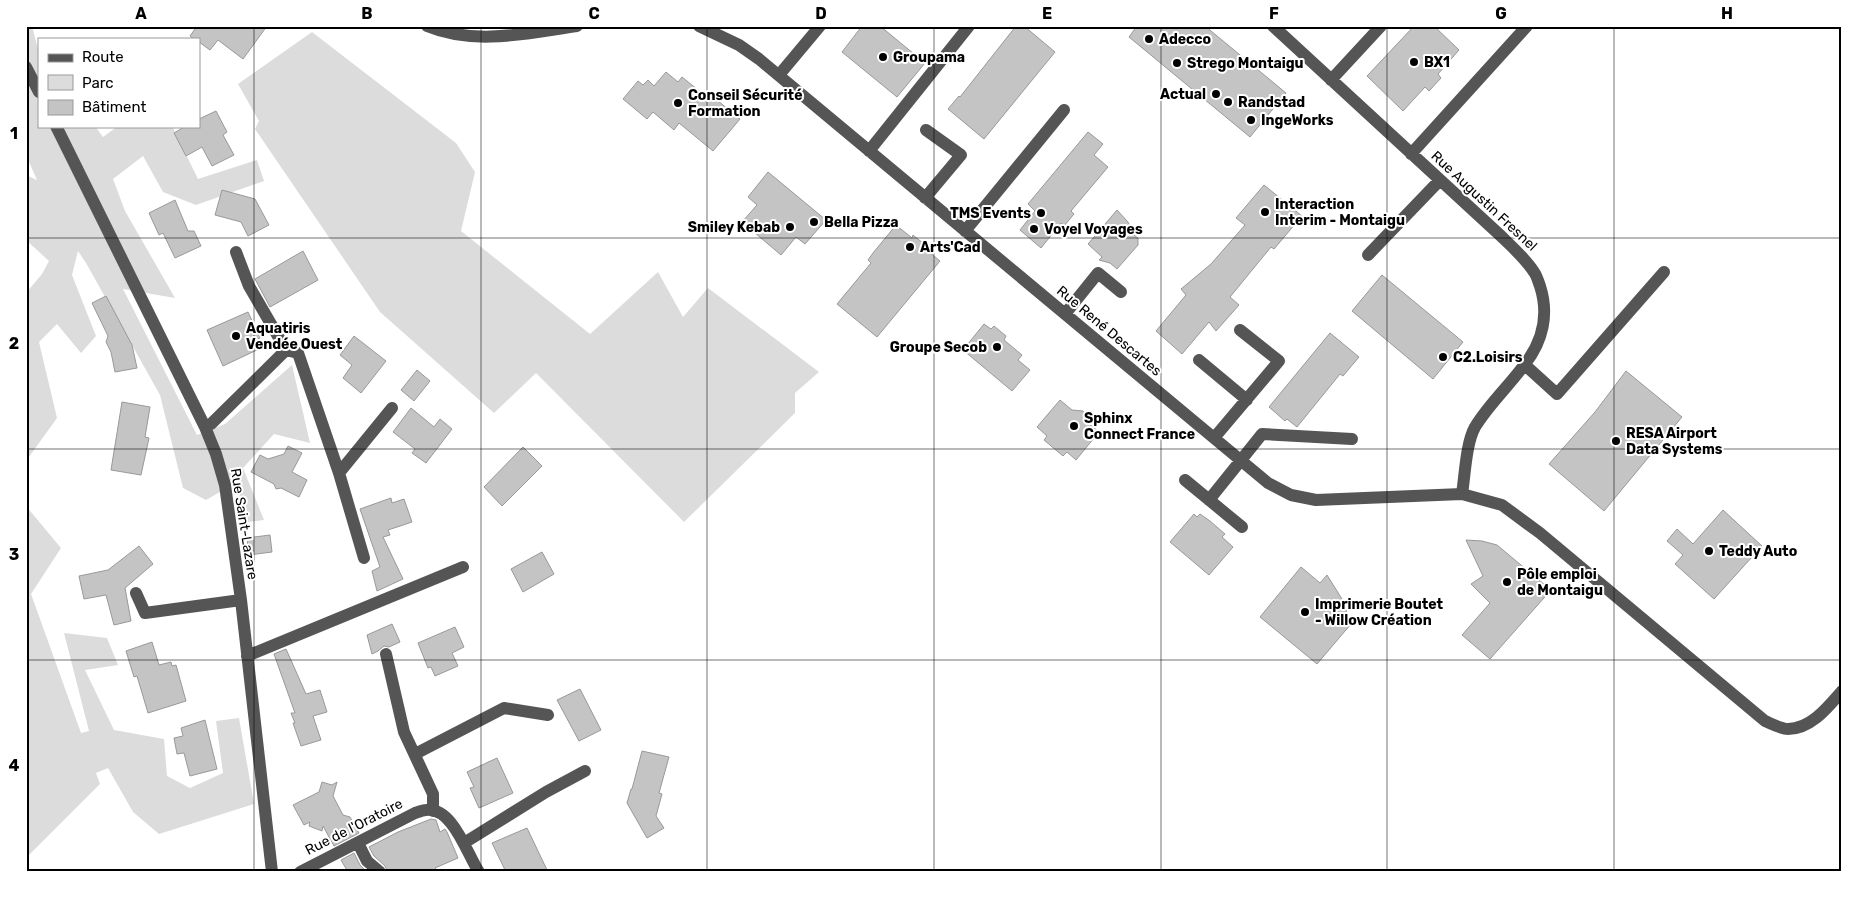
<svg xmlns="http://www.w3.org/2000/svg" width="1868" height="898" viewBox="0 0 1868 898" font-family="Rubik,sans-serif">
  <rect width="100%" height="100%" fill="#fff"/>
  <path fill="#dcdcdc" d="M26 26H32L39 53V126H95L103 137 118 126H172L198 179 257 160 264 181 196 205 163 192 143 156 113 179 125 211 175 298 123 289 197 435 225 424 292 365 310 443 274 434 243 468 264 520 241 523 239 481 206 500 183 488 160 395 86 263 78 251 72 275 96 336 81 353 57 324 39 342 57 418 26 461V293L42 274 49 261 26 240V175L37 180 26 155Z
    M312 32 456 143 475 172 461 231 590 334 658 272 683 317 708 288 819 372 795 393V413L684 522 536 373 494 413 380 312 255 129 259 121 238 84Z
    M26 506 61 548 31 594 81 733 89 731 64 633 107 638 118 665 85 670 114 730 164 739 167 776 190 788 223 773 216 721 239 718 254 804 159 834 133 812 108 768 96 773 100 784 26 858Z"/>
  <path fill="#c4c4c4" stroke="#999" d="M197 26H267L243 59 218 40 210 50 199 42V39H194L190 36Z
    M862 26H880L925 63 897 97 842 52Z
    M1016 26H1024L1055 52 984 139 948 109 959 96 960 97Z
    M1137 26H1205L1286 93 1250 137 1129 37Z
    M1414 26H1434L1459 50 1438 74 1441 78 1429 91 1425 87 1403 111 1367 76Z
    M666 72 678 82 682 77 703 94 706 91 740 119 713 151 679 123 674 130 653 112 647 119 623 99 638 81 643 85 648 80 654 86Z
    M216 111 227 132 223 135 234 155 212 166 202 147 186 156 174 133 186 126H199V119Z
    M1088 132 1103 144 1094 155 1108 167 1071 211 1074 214 1064 226 1061 223 1041 248 1020 230 1035 211 1028 204Z
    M768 172 826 220 805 244 796 237 781 255 742 222 757 205 748 197Z
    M1264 185 1302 216 1274 249 1271 247 1230 297 1239 305 1216 331 1209 322 1182 354 1156 331 1186 295 1181 289 1211 264 1245 225 1236 218Z
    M222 190 255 199 269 225 248 236 241 222 215 215Z
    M175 200 188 231H194L201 246 175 258 163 233 159 235 149 213Z
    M1117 210 1128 222 1135 236 1138 238V245L1117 269 1110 263 1099 260 1102 257 1088 244Z
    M896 225 912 238 913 235 930 249 928 251 940 261 877 337 837 304 871 263 868 260 873 253Z
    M303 251 318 280 270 307 255 279Z
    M1382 275 1463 342 1433 379 1352 311Z
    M106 296 132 345 137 368 115 372 111 352 106 342 108 336 92 303Z
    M248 312 260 338 255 340 259 349 223 366 207 330Z
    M984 324 991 329 994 326 1006 336 1004 340 1022 355 1018 360 1030 370 1012 391 963 350Z
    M1330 333 1359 357 1343 376 1340 374 1297 427 1287 419 1285 421 1269 407Z
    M354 336 386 361 361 393 343 378 352 365 340 355Z
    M417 370 430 381 414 401 401 390Z
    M1626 371 1682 417 1604 511 1549 464 1595 412Z
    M1060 400 1072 410 1083 411 1087 417V422L1099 432 1076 460 1067 452 1063 456 1044 440 1047 436 1037 427Z
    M122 402 150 407 145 437 149 438 141 475 111 470Z
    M411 408 434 427 440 419 452 429 426 463 412 453 415 449 393 432Z
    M288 446 302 453 292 472 307 480 299 497 281 488 276 489 274 484 251 472 260 455 268 459 284 454Z
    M523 447 542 466 502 506 484 487Z
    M391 498 392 503 404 499 412 522 388 530 390 535 383 537 403 579 377 591 372 571 380 567 360 509Z
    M1723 510 1762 546 1714 599 1675 564 1683 555 1667 541 1677 529 1693 544Z
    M1194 514 1197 517 1200 514 1210 521 1225 534 1222 537 1233 547 1209 575 1170 542Z
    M270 535 272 552 249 555 247 538Z
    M1466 540 1482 541 1497 545 1551 590 1490 659 1462 635 1490 603 1471 584 1483 576Z
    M139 546 153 564 125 588 131 621 114 625 106 595 84 599 79 576 108 570Z
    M542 552 554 574 523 592 511 569Z
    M1301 567 1320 583 1327 575 1342 599 1351 624 1317 664 1260 617Z
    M392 624 400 642 389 647 384 646 378 651 372 654 367 635Z
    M455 627 464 647 452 653 458 666 435 676 431 667 428 668 418 643Z
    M152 642 159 665 171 662 172 666 176 665 186 701 148 713 137 676 134 677 126 651Z
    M286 649 306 694 320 690 327 712 313 716 321 740 301 746 293 723H295L291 713H295L274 654Z
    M580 689 601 730 579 741 557 700Z
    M205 720 217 769 190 776 184 753 177 754 174 738 183 736 181 728Z
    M642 751 669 757 659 793 662 794 656 816 664 828 647 838 627 803 631 789H632Z
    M497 758 513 793 479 808 470 788 474 787 467 772Z
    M322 782 332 785 337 782 333 796 343 815 350 817 359 833 334 846 323 826 322 831 309 826 310 822 304 825 293 805 319 792Z
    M431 819 436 820 440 832 445 829 447 832 458 858 435 868 438 872H388L385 866 374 856 369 847 398 832Z
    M527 828 548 872H506L492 843Z
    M354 853 360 865 367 872H348L341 860Z"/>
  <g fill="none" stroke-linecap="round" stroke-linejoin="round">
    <path stroke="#555" stroke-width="12" d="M427 26C475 46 528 33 577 26
      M699 26 739 45 759 59 1268 483 1291 495 1316 500 1462 494 1502 505 1540 533 1765 721C1772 724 1781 729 1788 729 1811 729 1828 707 1842 691
      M1273 26 1501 236C1512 247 1525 258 1534 272 1537 276 1538 281 1540 286 1549 314 1543 341 1525 364 1509 386 1489 404 1475 427 1466 443 1465 475 1462 494
      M26 67 39 92
      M779 75 820 26
      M1331 80 1381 26
      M56 126 205 427 216 454 225 485 241 600 272 872
      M869 151 969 26
      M1411 154 1527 26
      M925 198 961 155 926 130
      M965 231 1064 110
      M236 252 249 286 286 350
      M1368 255 1440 180
      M1065 314 1098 273 1121 292
      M1199 360 1247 400
      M1525 365 1557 394 1664 272
      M205 427 211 424 286 350 298 353 339 473 364 558
      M1214 438 1279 361 1240 330
      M339 473 392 408
      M1185 480 1242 527
      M1209 500 1262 434 1352 439
      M136 593 145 613 241 600
      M386 654 404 732 433 794V811
      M247 656 463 567
      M415 754 504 708 548 715
      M358 843 367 861 380 872
      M464 843 546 792 585 771
      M300 872 415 813C418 812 423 810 426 810 453 807 467 854 479 872"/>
  </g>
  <path fill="none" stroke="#000" stroke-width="1" stroke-opacity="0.55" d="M254 26V872M481 26V872M707 26V872M934 26V872M1161 26V872M1387 26V872M1614 26V872M26 238H1842M26 449H1842M26 660H1842"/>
  <g fill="#000" stroke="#fff" stroke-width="2">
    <circle cx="1149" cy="39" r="5"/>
    <circle cx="883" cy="57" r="5"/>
    <circle cx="1414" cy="62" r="5"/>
    <circle cx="1177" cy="63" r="5"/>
    <circle cx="1216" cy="94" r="5"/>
    <circle cx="1228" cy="102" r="5"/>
    <circle cx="678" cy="103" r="5"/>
    <circle cx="1251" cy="120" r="5"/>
    <circle cx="1265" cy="212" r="5"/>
    <circle cx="1041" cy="213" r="5"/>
    <circle cx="814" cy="222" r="5"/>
    <circle cx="790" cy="227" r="5"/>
    <circle cx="1034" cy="229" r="5"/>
    <circle cx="910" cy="247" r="5"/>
    <circle cx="236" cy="336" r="5"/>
    <circle cx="997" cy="347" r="5"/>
    <circle cx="1443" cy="357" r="5"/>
    <circle cx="1074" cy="426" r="5"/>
    <circle cx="1616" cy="441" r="5"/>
    <circle cx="1709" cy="551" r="5"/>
    <circle cx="1507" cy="582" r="5"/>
    <circle cx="1305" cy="612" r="5"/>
  </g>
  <g text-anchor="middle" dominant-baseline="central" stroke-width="4" stroke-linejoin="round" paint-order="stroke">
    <g font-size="14" font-weight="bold" fill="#000" stroke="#fff" text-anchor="start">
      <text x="1159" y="39">Adecco</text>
      <text x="893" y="57">Groupama</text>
      <text x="1424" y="62">BX1</text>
      <text x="1187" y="63">Strego Montaigu</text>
      <text x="1206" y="94" text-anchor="end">Actual</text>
      <text x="688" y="95">Conseil Sécurité<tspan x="688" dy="16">Formation</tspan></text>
      <text x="1238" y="102">Randstad</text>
      <text x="1261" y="120">IngeWorks</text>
      <text x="1275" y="204">Interaction<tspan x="1275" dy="16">Interim - Montaigu</tspan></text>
      <text x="1031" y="213" text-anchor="end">TMS Events</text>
      <text x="824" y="222">Bella Pizza</text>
      <text x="780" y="227" text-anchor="end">Smiley Kebab</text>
      <text x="1044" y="229">Voyel Voyages</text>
      <text x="920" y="247">Arts'Cad</text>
      <text x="246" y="328">Aquatiris<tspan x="246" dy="16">Vendée Ouest</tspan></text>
      <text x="987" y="347" text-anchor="end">Groupe Secob</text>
      <text x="1453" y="357">C2.Loisirs</text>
      <text x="1084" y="418">Sphinx<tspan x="1084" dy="16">Connect France</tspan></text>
      <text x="1626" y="433">RESA Airport<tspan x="1626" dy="16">Data Systems</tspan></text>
      <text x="1719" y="551">Teddy Auto</text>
      <text x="1517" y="574">Pôle emploi<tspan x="1517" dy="16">de Montaigu</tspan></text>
      <text x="1315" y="604">Imprimerie Boutet<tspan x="1315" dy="16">- Willow Création</tspan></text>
    </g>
    <g font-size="14" fill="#000" stroke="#fff">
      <text transform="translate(1484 201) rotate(43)">Rue Augustin Fresnel</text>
      <text transform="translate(1109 331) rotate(40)">Rue René Descartes</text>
      <text transform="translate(244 524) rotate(81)">Rue Saint-Lazare</text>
      <text transform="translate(354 827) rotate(-27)">Rue de l'Oratoire</text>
    </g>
  </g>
  <rect width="1868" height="898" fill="none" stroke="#ffffff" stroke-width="55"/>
  <rect x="38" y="38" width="162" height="90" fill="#ffffff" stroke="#999999"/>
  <rect x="48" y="54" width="25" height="8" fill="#555555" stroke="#999999"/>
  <text x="82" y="62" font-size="15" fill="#000000">Route</text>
  <rect x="48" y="75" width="25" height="15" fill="#dcdcdc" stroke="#999999"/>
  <text x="82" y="88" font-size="15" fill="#000000">Parc</text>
  <rect x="48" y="100" width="25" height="15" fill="#c4c4c4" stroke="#999999"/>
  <text x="82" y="112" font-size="15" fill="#000000">Bâtiment</text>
  <rect x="28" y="28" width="1812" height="842" fill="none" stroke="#000" stroke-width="2"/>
  <g font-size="16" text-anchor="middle" font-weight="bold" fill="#000">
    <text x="141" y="19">A</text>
    <text x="367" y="19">B</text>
    <text x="594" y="19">C</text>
    <text x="821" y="19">D</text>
    <text x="1047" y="19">E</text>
    <text x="1274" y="19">F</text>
    <text x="1501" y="19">G</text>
    <text x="1727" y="19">H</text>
    <text x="14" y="139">1</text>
    <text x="14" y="349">2</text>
    <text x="14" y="560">3</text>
    <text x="14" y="771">4</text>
  </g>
</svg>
